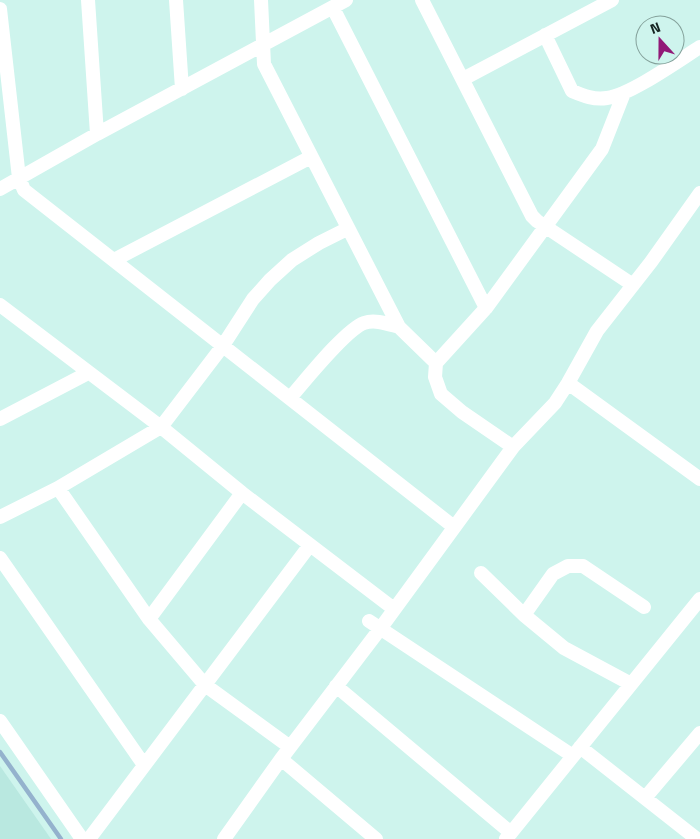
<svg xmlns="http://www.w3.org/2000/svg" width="700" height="839" viewBox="0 0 700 839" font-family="'Titillium Web',sans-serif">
  <rect width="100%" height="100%" fill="#cef4ed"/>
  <path fill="#b9e8e0" d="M0 766 51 839H0Z"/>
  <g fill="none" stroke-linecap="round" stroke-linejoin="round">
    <path stroke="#94b2cd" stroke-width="4.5" d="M0 752 61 839"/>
    <path stroke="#fff" stroke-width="14" d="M88 0 97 134
      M176 0 182 89
      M261 0 264 64 399 327 436 363 435 377 441 394 462 412 513 447
      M422 0 532 216 537 221 633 285
      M333 8 486 308
      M0 9 19 178 24 190 454 527
      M545 35 572 91C584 96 594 100 607 98 630 95 678 61 700 47
      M463 79 612 0
      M0 189 97 134 346 0
      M114 260 311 157
      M0 305 161 427 242 493 394 609
      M436 363 486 308 602 149 624 93
      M568 383 700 479
      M290 398C305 381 345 330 364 323 375 319 388 324 399 327
      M0 419 88 373
      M58 488 149 619 205 685 290 747
      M0 517 58 488 161 427 222 347 253 299 270 280 292 260 319 243 347 229
      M0 558 144 765
      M481 573 524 615 564 648 631 684
      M524 615 553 574 568 566H583L644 607
      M149 619 242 493
      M369 621 573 756
      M336 686 511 833
      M0 721 82 839
      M580 747 697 839
      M281 759 376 839
      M645 798 700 733
      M89 839 310 545
      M224 839 281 759 380 629 513 447 555 403 568 383 597 331 651 262 700 193
      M506 839 700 599"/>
  </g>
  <g transform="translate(660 40) rotate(339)"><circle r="24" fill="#cef4ed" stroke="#84a19b"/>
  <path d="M0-4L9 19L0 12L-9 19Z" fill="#911977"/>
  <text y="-8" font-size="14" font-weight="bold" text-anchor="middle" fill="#152421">N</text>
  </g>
</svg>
